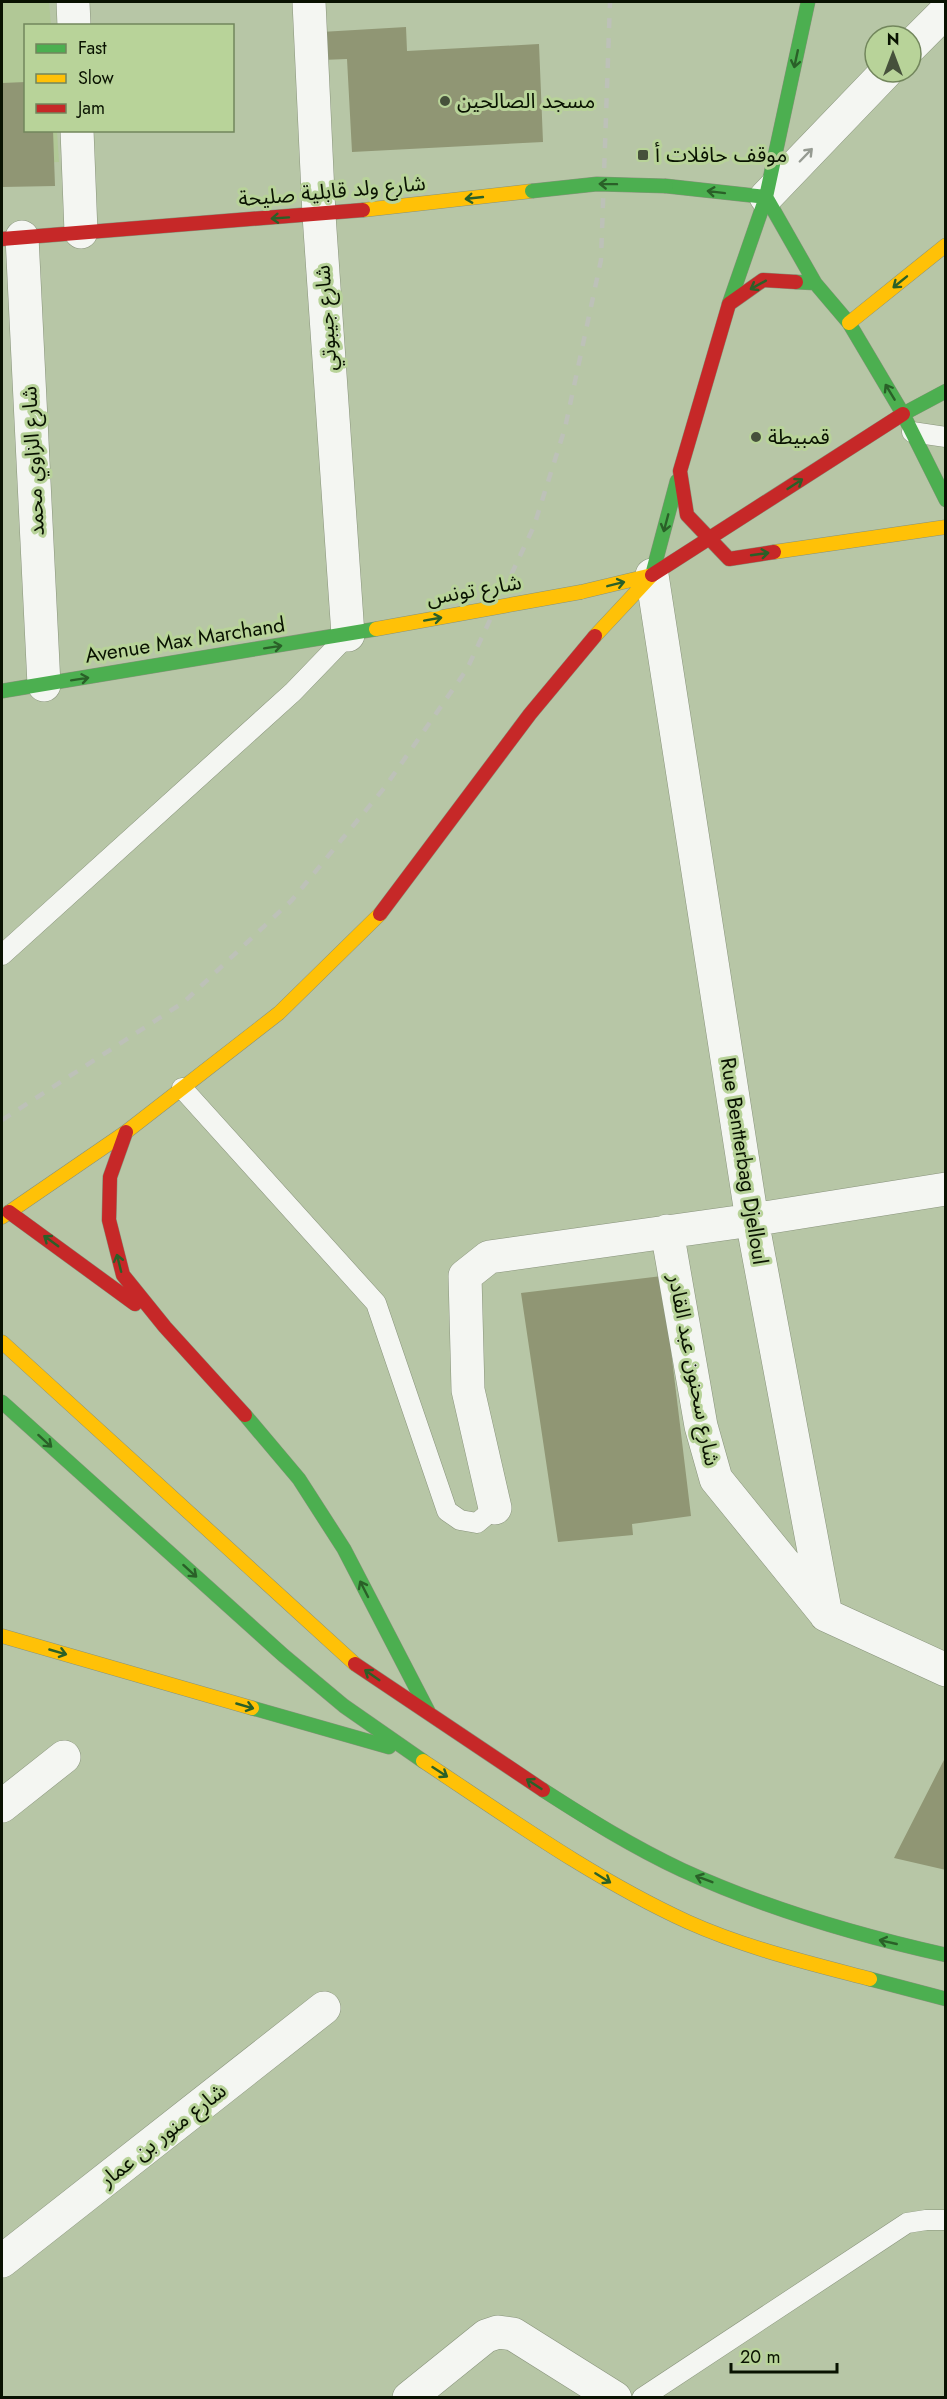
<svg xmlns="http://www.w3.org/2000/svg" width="947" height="2399" viewBox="0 0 947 2399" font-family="Jost,'Noto Sans Arabic',sans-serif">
  <rect width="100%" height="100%" fill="#b7c6a6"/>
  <path fill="#b1c896" d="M2 2H49L51 25 26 26V130L57 131 59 162 2 165Z"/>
  <path fill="#909674" d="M406 27 407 51 539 44 543 142 352 152 347 59 322 60 321 32Z
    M26 82V130H53L55 186 2 187V83Z
    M662 1276 691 1516 632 1524 633 1535 558 1542 521 1293Z
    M946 1756V1870L894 1858Z"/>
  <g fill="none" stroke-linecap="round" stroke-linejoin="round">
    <g stroke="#88937b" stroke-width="21">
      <path id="lane" d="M912 432 946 437
        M2 955 293 692 348 635
        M182 1088 376 1303 447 1511 460 1520 477 1523 495 1508
        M642 2398 907 2223 926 2220H946"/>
    </g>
    <g stroke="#88937b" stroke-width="34">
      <path id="street" d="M73 2 74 26
        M309 2 319 215 348 635
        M911 46 946 11
        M77 130 81 232
        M766 197 886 72
        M22 237 44 685
        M652 575 752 1220 826 1615 946 1670
        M667 1231 701 1426 716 1479 824 1612
        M495 1508 468 1390 465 1276 489 1257 752 1220 946 1189
        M2 1806 64 1757
        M2 2261 324 2008
        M409 2398 486 2336 498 2332 513 2334 615 2398"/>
    </g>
    <g stroke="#88937b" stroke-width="15">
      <path id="fast" d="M666 186 766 197
        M766 197 815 283
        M796 282 815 283 849 323 903 414 946 500
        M729 304 766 197 808 2
        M903 414 946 391
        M652 575 677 481
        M2 691 376 629
        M2 1402 283 1655 344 1706 423 1761
        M245 1415 299 1479 344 1549 428 1711
        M252 1708 389 1747
        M543 1790C588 1819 633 1847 682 1870 765 1908 856 1935 946 1955
        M870 1979 946 1999"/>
    </g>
    <g stroke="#88937b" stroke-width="15">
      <path id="slow" d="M363 210 532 191
        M849 323 946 245
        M774 552 946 527
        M581 592 652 575
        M595 636 652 575
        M2 1217 126 1132 279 1013 380 914
        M2 1342 355 1664
        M2 1636 252 1708
        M423 1761C509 1818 594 1879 688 1922 746 1948 809 1963 870 1979"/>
    </g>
    <g stroke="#88937b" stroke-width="15">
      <path id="jam" d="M2 239 363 210
        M774 552 729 559 687 515 680 471 729 304 763 280 796 282
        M652 575 903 414
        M380 914 530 714 595 636
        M126 1132 110 1177 109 1220 123 1275 165 1327 245 1415
        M9 1212 135 1304
        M355 1664 543 1790"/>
    </g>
    <use href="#lane" stroke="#f4f6f2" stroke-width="20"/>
    <use href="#street" stroke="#f4f6f2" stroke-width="33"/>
    <use href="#fast" stroke="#4caf50" stroke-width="14"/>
    <use href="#slow" stroke="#ffc107" stroke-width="14"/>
    <use href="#jam" stroke="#c62828" stroke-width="14"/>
    <path stroke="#bdc1b8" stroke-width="4.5" stroke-dasharray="10 10" stroke-linecap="butt" d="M2 1120 184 1002 292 900 385 787 467 669 534 526 565 428 601 260 610 2"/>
    <g stroke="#88937b" stroke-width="15" stroke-linecap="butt">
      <path id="fast-bridge" d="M532 191 597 184 666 186"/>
    </g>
    <g stroke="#88937b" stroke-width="15" stroke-linecap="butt">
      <path id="slow-bridge" d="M376 629 581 592"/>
    </g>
    <use href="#fast-bridge" stroke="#4caf50" stroke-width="14"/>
    <use href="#slow-bridge" stroke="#ffc107" stroke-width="14"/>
  </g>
  <defs><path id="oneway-shaft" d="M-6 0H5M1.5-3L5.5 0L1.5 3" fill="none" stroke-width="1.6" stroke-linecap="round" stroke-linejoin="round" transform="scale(1.5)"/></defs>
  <g stroke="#2a6028">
    <use href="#oneway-shaft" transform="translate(796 59) rotate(102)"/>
    <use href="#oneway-shaft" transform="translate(608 184) rotate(-179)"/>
    <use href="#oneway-shaft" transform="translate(716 192) rotate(-173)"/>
    <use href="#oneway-shaft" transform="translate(474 198) rotate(174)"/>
    <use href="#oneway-shaft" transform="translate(280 218) rotate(176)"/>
    <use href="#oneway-shaft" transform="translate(900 282) rotate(141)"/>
    <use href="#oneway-shaft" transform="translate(758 285) rotate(151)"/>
    <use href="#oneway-shaft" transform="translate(890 392) rotate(-121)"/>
    <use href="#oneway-shaft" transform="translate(795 484) rotate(-33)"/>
    <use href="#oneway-shaft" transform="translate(666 523) rotate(105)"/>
    <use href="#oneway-shaft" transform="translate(760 554) rotate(-8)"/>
    <use href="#oneway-shaft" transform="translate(616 584) rotate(-14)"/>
    <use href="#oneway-shaft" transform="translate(433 619) rotate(-10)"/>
    <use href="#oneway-shaft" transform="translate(273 647) rotate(-9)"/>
    <use href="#oneway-shaft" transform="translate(80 679) rotate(-9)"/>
    <use href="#oneway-shaft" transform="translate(51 1241) rotate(-144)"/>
    <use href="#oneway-shaft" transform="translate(119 1263) rotate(-104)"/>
    <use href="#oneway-shaft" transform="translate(45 1441) rotate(42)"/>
    <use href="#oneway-shaft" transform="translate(190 1571) rotate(42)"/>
    <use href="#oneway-shaft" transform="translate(364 1589) rotate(-117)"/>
    <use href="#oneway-shaft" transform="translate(58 1652) rotate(16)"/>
    <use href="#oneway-shaft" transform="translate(372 1675) rotate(-145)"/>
    <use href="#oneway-shaft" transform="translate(245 1706) rotate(16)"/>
    <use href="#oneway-shaft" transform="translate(440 1772) rotate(33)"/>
    <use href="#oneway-shaft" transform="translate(534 1784) rotate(-147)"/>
    <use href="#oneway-shaft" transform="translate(603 1878) rotate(32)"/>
    <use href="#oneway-shaft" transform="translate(704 1879) rotate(-159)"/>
    <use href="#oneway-shaft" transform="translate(888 1942) rotate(-167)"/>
  </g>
  <use stroke="#969b92" href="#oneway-shaft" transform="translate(806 155) rotate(-46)"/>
  <g fill="#46513b" stroke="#b8d399" stroke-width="2">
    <circle cx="445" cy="101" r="6"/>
    <rect x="637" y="149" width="12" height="12" rx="3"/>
    <circle cx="756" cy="437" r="6"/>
  </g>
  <g text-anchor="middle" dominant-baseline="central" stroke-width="6" stroke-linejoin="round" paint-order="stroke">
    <g font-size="21" fill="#091201" stroke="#b8d399" text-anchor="start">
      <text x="457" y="101">مسجد الصالحين</text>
      <text x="655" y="155">موقف حافلات أ</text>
      <text x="768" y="437">قمبيطة</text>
    </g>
    <g font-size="21" fill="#091201" stroke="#b8d399">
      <text transform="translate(332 191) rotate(-5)">شارع ولد قابلية صليحة</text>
      <text transform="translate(326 318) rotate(-94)">شارع جيبوتي</text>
      <text transform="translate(33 461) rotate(-93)">شارع الزاوي محمد</text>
      <text transform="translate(474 590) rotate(-10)">شارع تونس</text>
      <text transform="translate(185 640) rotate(-9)">Avenue Max Marchand</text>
      <text transform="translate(744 1161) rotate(81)">Rue Bentterbag Djelloul</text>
      <text transform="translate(694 1370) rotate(79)">شارع سحنون عبد القادر</text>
      <text transform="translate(163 2135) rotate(-38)">شارع منور بن عمار</text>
    </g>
  </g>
  <rect width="947" height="2399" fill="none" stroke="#091201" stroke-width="6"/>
  <rect x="24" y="24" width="210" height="108" fill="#b8d399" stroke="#72865c" stroke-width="1.5"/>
  <rect x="36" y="44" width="30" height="9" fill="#4caf50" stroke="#72865c" stroke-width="1.5"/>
  <text x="78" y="54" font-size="18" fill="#091201">Fast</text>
  <rect x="36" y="74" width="30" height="9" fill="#ffc107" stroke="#72865c" stroke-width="1.5"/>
  <text x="78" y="84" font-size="18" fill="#091201">Slow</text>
  <rect x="36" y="104" width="30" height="9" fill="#c62828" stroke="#72865c" stroke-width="1.5"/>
  <text x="78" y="114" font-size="18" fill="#091201">Jam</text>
  <g transform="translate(893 54)"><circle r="28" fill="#b8d399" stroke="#72865c" stroke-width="1.5"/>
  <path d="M0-4.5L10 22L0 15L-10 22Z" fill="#46513b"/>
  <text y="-9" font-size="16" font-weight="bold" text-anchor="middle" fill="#091201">N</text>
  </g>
  <path d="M731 2363v9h106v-9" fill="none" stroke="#091201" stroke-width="3"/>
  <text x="740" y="2363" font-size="18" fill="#091201" stroke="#b8d399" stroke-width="4.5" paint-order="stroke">20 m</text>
</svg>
